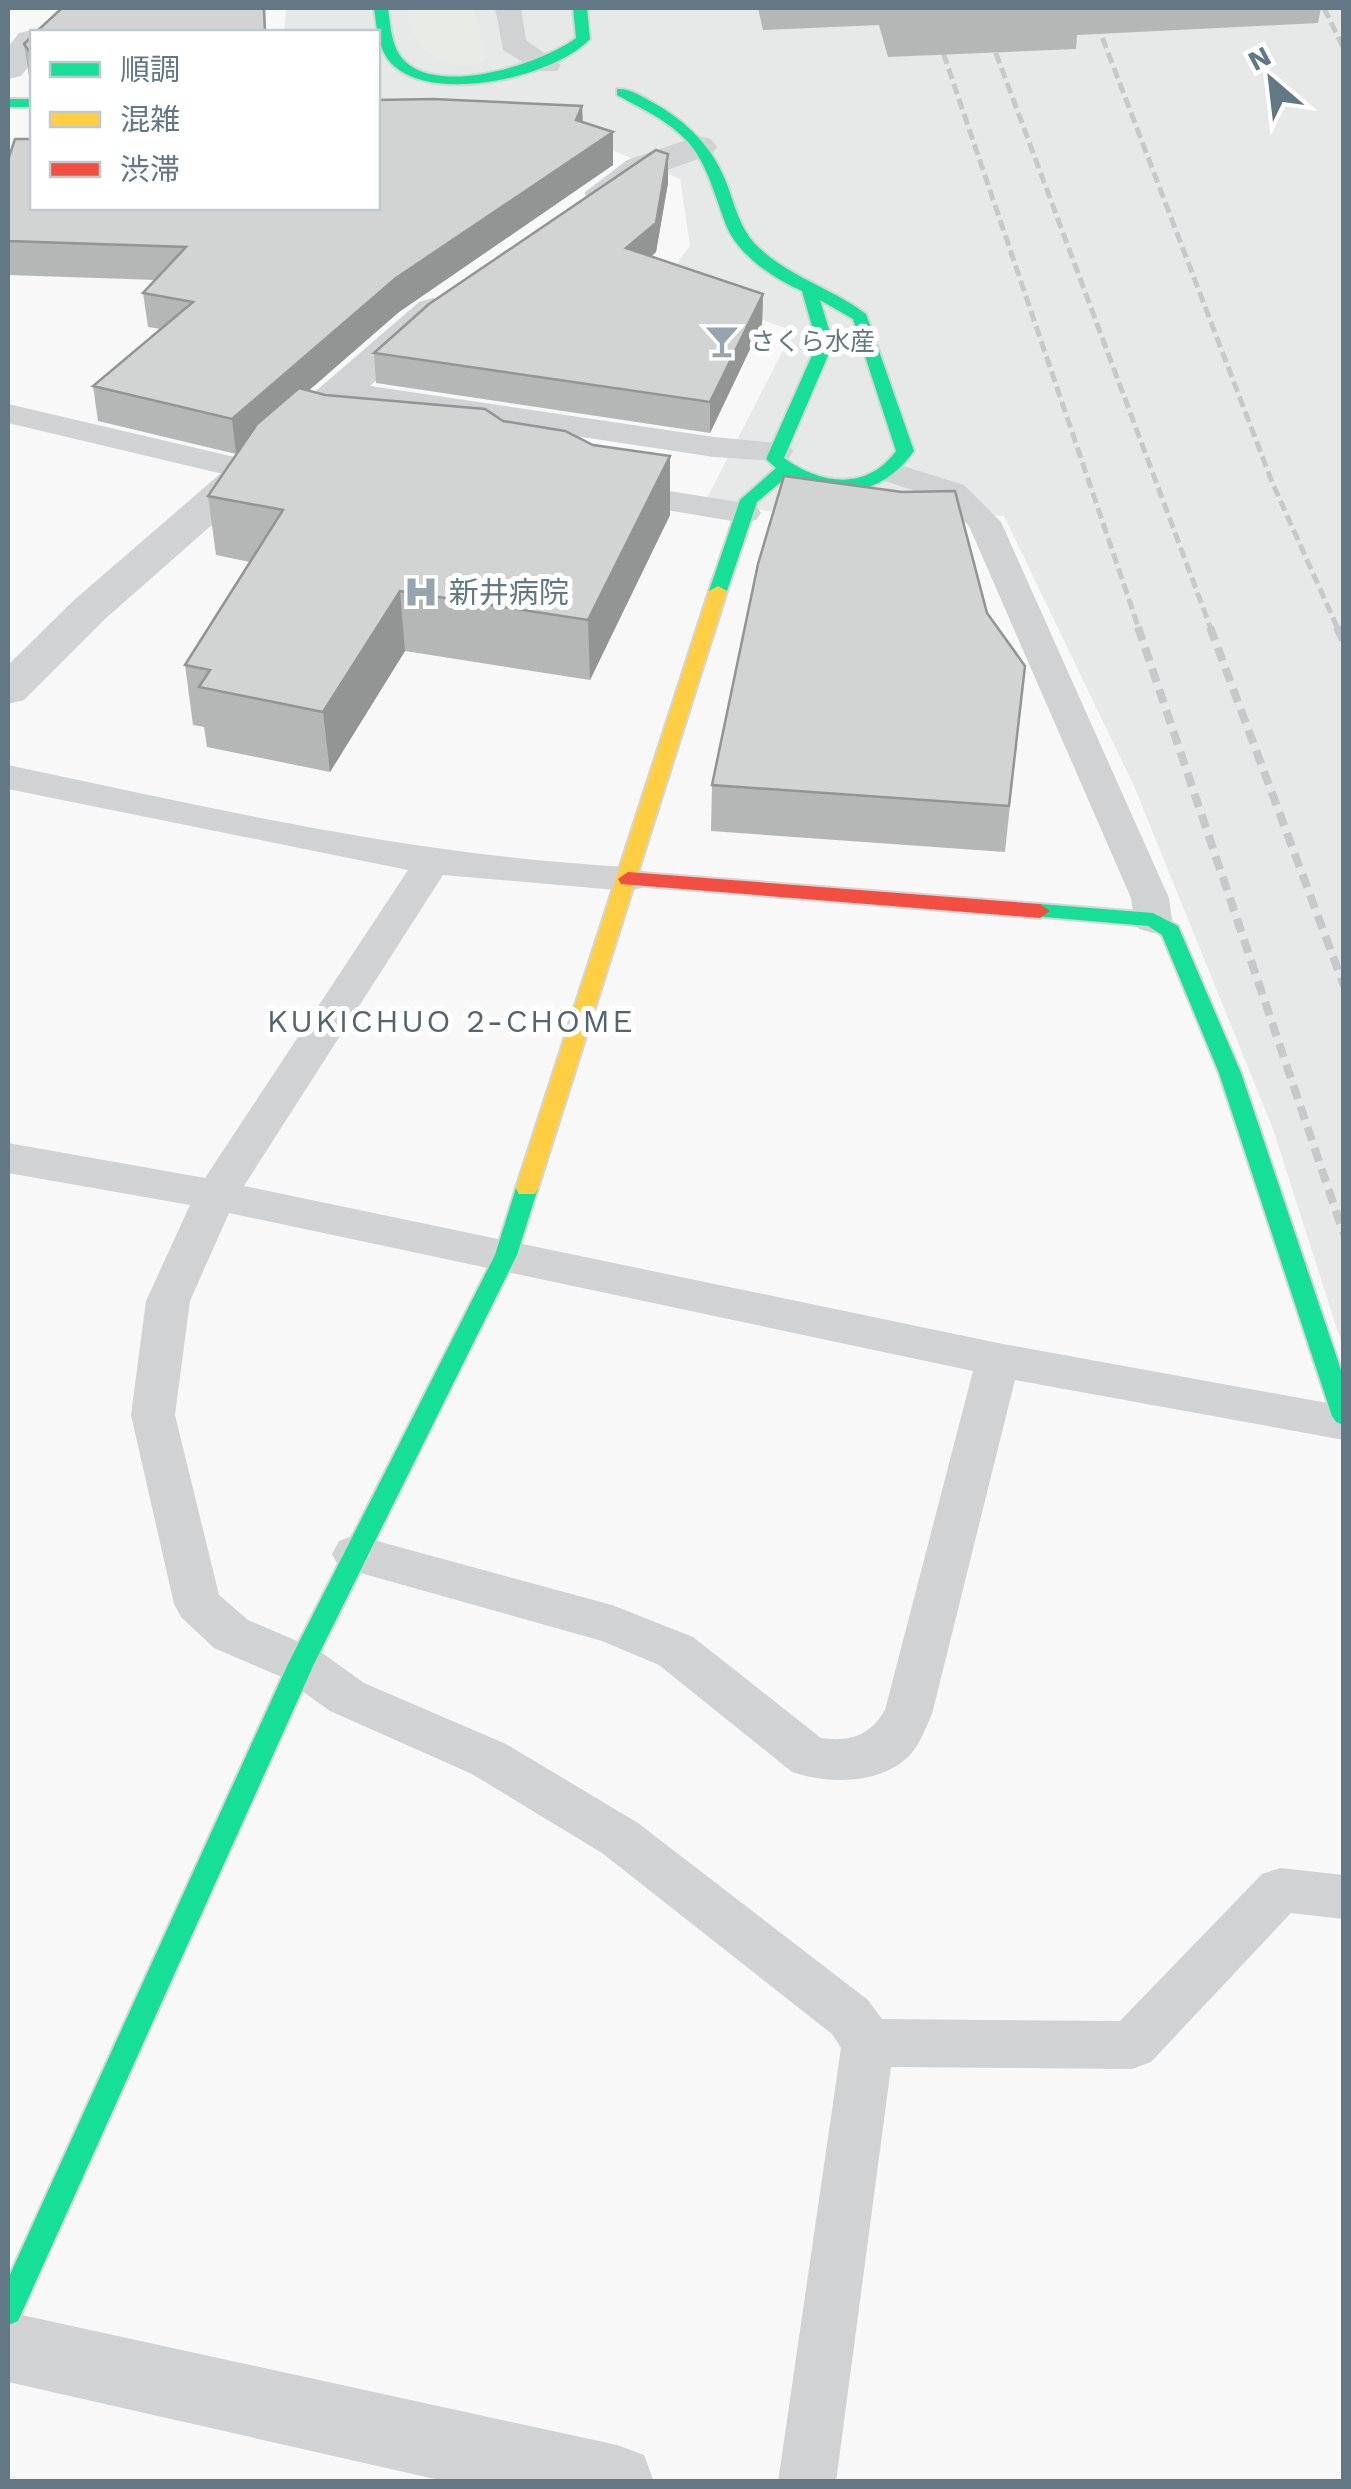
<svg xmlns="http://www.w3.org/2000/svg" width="1351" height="2489" viewBox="0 0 1351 2489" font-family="'Work Sans','Noto Sans JP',sans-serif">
  <rect width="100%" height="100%" fill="#f8f8f8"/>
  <path fill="#e7e9e9" d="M286 8H1343V1348L1273 1129 1134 786 1004 516 781 513 705 502 793 331 702 297 666 277 690 246 680 179 568 131 378 128V32H284Z"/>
  <path fill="#e9ece6" d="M408 8H473L487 56 483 62C445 75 408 45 408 8Z"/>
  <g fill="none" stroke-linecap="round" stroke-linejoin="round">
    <g stroke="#d4d6d6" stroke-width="4">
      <path id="fast" d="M374 8H388C390 23 391 41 399 54 429 101 542 64 576 38L573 8H587L590 39C554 77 437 104 394 66 378 52 377 28 374 8Z
        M617 89C630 88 641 96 652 102 688 122 714 148 728 187 735 207 740 227 754 243 786 276 830 287 866 314L914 451C881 497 837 500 788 476L757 502 727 591 718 596 709 591 740 500 776 468 766 459 814 351V333L802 291C775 279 739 256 727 227 715 198 709 166 688 142 668 120 642 109 617 95ZM820 300 853 319 896 451C867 491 821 485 784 458L830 351V333Z
        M8 99H32V107H8Z
        M1040 904 1153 913 1178 926 1241 1073 1344 1379V1425L1336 1422 1332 1416 1219 1073 1162 935 1148 926 1033 916 1030 911Z
        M527 1180 538 1188 517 1255 314 1664 18 2321 8 2325V2279L288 1664 495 1255 516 1188Z"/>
    </g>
    <g stroke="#d4d6d6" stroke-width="4">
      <path id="slow" d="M718 586 727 591 538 1188 535 1194H519L516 1188 709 591Z"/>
    </g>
    <g stroke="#d4d6d6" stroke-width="4">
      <path id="jam" d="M628 872 1040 904 1050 911 1040 918 621 884 618 879Z"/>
    </g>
    <path fill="#d1d2d3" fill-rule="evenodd" d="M495 8H521L526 40 561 65 557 71H537L503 50Z
      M337 381 714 437 789 444 793 451 789 458 777 461 714 457 326 398 321 391 326 384Z
      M8 404 260 463 264 470 260 477 248 480 8 423Z
      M894 463 964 485 1001 522 1169 898 1172 920 1167 929 1153 933 1139 929 1134 920 1131 898 969 526 940 499 882 480 878 473 882 466Z
      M613 482 744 503 756 506 761 513 756 520 744 523 601 499 596 492 601 485Z
      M8 765C214 809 417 856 628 867L641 870 647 879 641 888 628 891 443 875 244 1186 998 1343 1344 1406V1440L1015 1380 932 1714C926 1727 919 1747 908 1757 878 1785 828 1784 792 1772L659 1665 602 1641 339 1567 332 1554 339 1541 355 1535 612 1605 693 1637 821 1738C849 1742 870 1736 885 1710L973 1371 229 1213 190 1301 175 1415 219 1595 248 1620 318 1650 364 1683 506 1744 638 1823 868 2000 882 2019 1120 2021 1262 1874 1280 1868 1344 1875V1919L1291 1913 1151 2062 1132 2069 891 2067 836 2482H778L841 2048 832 2034 602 1853 472 1774 330 1711 284 1678 214 1648 181 1617 174 1604 131 1415 146 1301 190 1205 8 1173V1143L205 1178 408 870 8 789Z"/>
    <path fill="#d1d2d3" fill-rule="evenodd" d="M32 30 41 32H32V62L21 76 8 79V47L19 33Z
      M698 136 711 139 717 147 711 155C693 161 674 167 656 175 632 186 619 208 590 201L584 193 627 160Z
      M433 298 447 302 453 310 447 318 105 619 24 700 8 704V665L73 601 419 302Z
      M8 2312 617 2445 644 2455 654 2482H448L8 2382Z"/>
    <use href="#fast" fill="#16e098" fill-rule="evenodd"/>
    <use href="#slow" fill="#ffcf43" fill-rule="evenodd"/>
    <use href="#jam" fill="#f24e42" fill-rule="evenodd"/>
    <path stroke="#c6c8c9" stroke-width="5" stroke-dasharray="11 5" stroke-linecap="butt" d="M928 8 1139 629
      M979 8 1211 629
      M1091 8 1272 482 1338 629
      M1324 8 1344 49"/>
    <path stroke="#c6c8c9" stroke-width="8" stroke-dasharray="14 8" stroke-linecap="butt" d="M1138 627 1344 1235
      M1210 627 1344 986
      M1337 627 1344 642"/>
  </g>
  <path fill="#b5b6b6" d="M758 8H1321L1318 23 1077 35 1076 49 888 57 879 25 763 30Z
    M32 36V81L29 76 24 44Z
    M582 106 583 122 613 132V165L399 312 309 390 325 395 503 421 593 445 670 456V515L590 680 405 651 330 772 207 747 204 727 193 725 185 665 250 562 216 555 208 496 236 454 98 421 93 386 161 329 148 327 143 293 156 280 8 275V160L32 208Z
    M668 183 656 252 651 257 763 294 762 324 710 433 376 383 374 353Z
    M987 613 1025 666 1005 852 711 831 712 785Z"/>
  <path fill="#939494" d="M582 106 583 138 576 120Z
    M613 132V165L399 312 236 454 232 419 396 278Z
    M668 154V183L656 252 626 278V248Z
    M763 294 762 324 710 433V402Z
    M670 456V515L590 680 588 620Z
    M400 591 405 651 330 772 323 712Z"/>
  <path fill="#d2d4d4" stroke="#939494" stroke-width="2.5" d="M62 8H264L265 32H36Z
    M32 36V55L24 44Z
    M433 99 582 106 576 120 613 132 396 278 232 419 93 386 193 302 143 293 186 247 8 241V160L15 139H32V208H378V100Z
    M656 150 668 154 656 223 626 248 763 294 710 402 374 353 429 304Z
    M299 388 325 395 485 409 503 421 565 431 593 445 670 456 588 620 400 591 323 712 199 687 210 670 185 665 283 510 208 496 257 424Z
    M784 476 902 492 955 491 987 613 1025 666 1009 806 712 785 758 564Z"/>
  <defs>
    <g id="bar-bare" transform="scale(2.7)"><path d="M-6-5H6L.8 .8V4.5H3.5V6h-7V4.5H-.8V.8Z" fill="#96a5ad" stroke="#fff" stroke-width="2.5" paint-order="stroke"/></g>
    <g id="hospital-bare" transform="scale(2.7)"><path d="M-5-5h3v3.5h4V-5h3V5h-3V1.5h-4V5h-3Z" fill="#96a5ad" stroke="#fff" stroke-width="2.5" paint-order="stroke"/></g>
  </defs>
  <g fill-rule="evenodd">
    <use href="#bar-bare" x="722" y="341"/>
    <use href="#hospital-bare" x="421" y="592"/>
  </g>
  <g text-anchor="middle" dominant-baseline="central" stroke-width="10" stroke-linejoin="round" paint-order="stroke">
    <g font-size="25" fill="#627884" stroke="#fff" text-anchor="start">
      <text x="750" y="341">さくら水産</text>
    </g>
    <g font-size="30" fill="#627884" stroke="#fff" text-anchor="start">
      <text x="449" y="592">新井病院</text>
    </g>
    <g font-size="32" letter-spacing="2.5" fill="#54656f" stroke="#fff">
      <text x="451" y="1021">KUKICHUO 2-CHOME</text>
    </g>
  </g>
  <rect width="1351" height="2489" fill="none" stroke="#627884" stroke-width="20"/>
  <rect x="30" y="30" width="350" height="180" fill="#ffffff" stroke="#c0c9ce" stroke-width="2.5"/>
  <rect x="50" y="62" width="50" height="15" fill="#16e098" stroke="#c0c9ce" stroke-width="2.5"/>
  <text x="120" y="80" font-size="30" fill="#627884">順調</text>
  <rect x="50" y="112" width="50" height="15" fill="#ffcf43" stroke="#c0c9ce" stroke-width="2.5"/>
  <text x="120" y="130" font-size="30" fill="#627884">混雑</text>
  <rect x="50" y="162" width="50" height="15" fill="#f24e42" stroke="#c0c9ce" stroke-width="2.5"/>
  <text x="120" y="180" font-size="30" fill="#627884">渋滞</text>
  <g transform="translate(1271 80) rotate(332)" stroke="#ffffff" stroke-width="8" paint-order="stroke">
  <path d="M0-8L18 38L0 25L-18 38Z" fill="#627884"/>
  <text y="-15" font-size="28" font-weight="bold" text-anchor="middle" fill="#627884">N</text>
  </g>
</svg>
